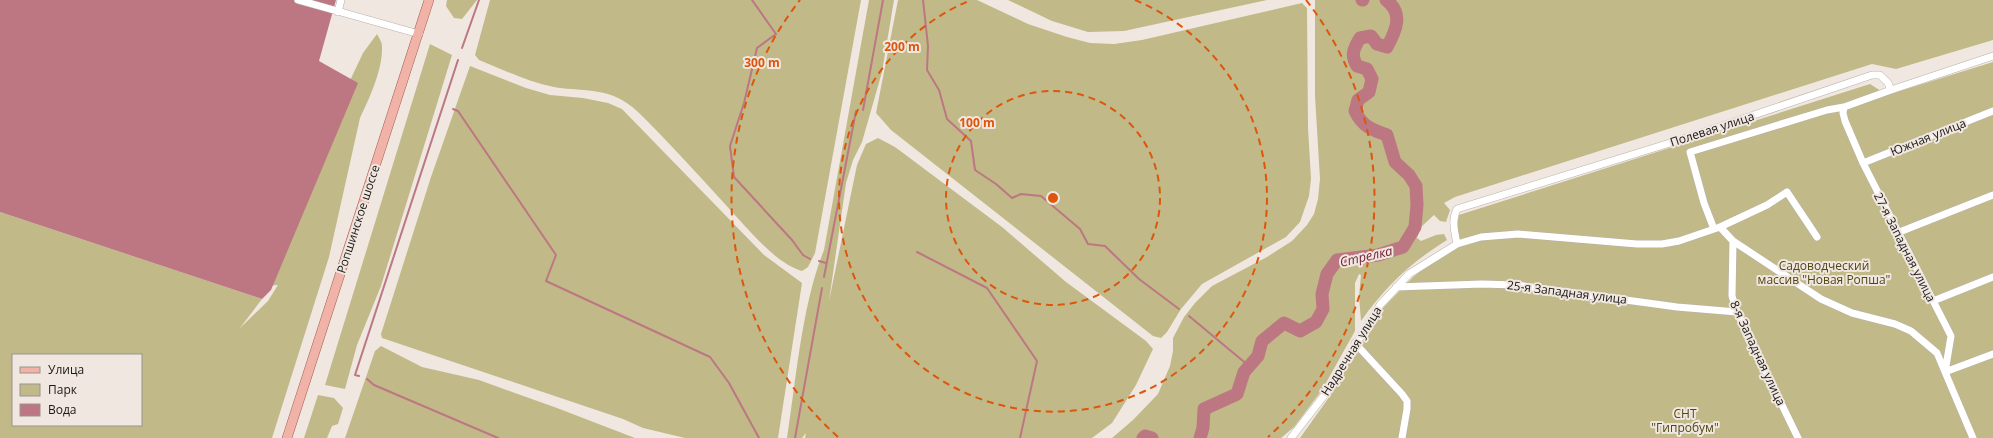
<svg xmlns="http://www.w3.org/2000/svg" width="1993" height="438" viewBox="0 0 1993 438" font-family="'Open Sans',sans-serif">
  <rect width="100%" height="100%" fill="#f0e7e1"/>
  <path fill="#c1b988" fill-rule="evenodd" d="M447 0H477L462 19 454 18 446 6Z
    M490 0H861L815 253 808 267 802 271C779 264 759 241 743 224 715 193 687 162 658 132 647 121 636 108 622 100 602 88 576 91 554 87 528 82 504 70 479 60L475 55Z
    M869 0H894L882 72 862 142 853 160 846 183 829 301 857 165 866 144 878 138 895 147 1002 227 1066 282 1146 341 1153 349 1136 385 1112 423 1092 438H805L806 433 802 438H787C796 380 802 304 824 250Z
    M898 0H977L1028 24 1067 37 1090 43 1114 44 1142 40 1302 3 1307 8 1308 128 1311 179 1309 196 1300 222 1286 237 1202 284 1181 309 1167 332 1161 338 1153 336 891 130 876 113Z
    M1008 0H1267L1124 31 1088 32 1052 21Z
    M1315 0H1993V40L1896 69 1872 64 1455 197 1444 203 1450 210 1446 222 1440 221 1434 215 1421 227 1417 238 1421 241 1436 235 1444 234 1447 240C1410 263 1386 286 1361 321L1359 296 1361 275 1359 274 1355 283V331L1322 390 1294 427 1281 438H1112L1133 420 1158 394 1170 366 1173 351V338L1184 317 1195 303 1212 286 1267 257 1292 241 1307 225 1314 214 1318 199 1320 179 1315 96Z
    M377 34C379 38 382 42 382 46 383 69 370 97 360 118L329 257 272 438H0V212L262 299 240 328 268 301 278 285 265 286 346 89 363 53ZM13 355H141V425H13Z
    M430 44 452 55 381 286 357 345 345 389 325 385Z
    M1993 62V438H1300L1330 396 1365 334 1383 308 1413 277 1452 247 1459 215 1870 84 1887 95Z
    M470 66 526 88 550 95 583 98 608 103 622 109 764 255 802 283 778 438H685L643 428 623 419 382 338 381 334 431 177Z
    M381 346 422 367 479 380 557 408 635 438H345L375 351Z
    M318 395 334 398 343 408 338 424 332 426 327 438H304Z"/>
  <path fill="#bc7782" d="M0 0H336L319 61 358 83 271 290 262 299 0 212Z"/>
  <g fill="none" stroke-linecap="round" stroke-linejoin="round">
    <path stroke="#bc7782" stroke-width="2" d="M752 0 776 34 757 48 744 103 730 146 734 177 792 240 803 255 810 259
      M923 0 928 46 927 70 939 90 947 119 971 141 975 170 996 184 1012 198 1021 194 1041 196 1080 229 1088 244 1105 246 1139 279 1179 309
      M462 48 479 0
      M453 109 458 111 556 255 546 281 710 357 729 383 759 438
      M863 110 883 0
      M917 252 987 288 1037 361 1020 438
      M819 261 826 263
      M824 277 856 111
      M1189 316 1249 366
      M359 376 355 375 458 60
      M367 379 374 385 498 438
      M795 438 822 288"/>
    <path stroke="#bc7782" stroke-width="13" d="M1362 0H1363
      M1143 438 1145 436 1152 438
      M1200 438 1203 428 1204 409 1237 394 1244 372 1258 356 1262 341 1284 323 1300 331 1316 322 1323 309 1322 294 1327 274 1337 260 1378 255 1403 247 1415 227 1417 205 1416 186 1409 175 1395 162 1387 135C1372 130 1362 126 1355 111L1358 100 1369 92 1372 79 1367 69 1357 66C1350 55 1354 48 1360 38L1371 36 1377 44 1387 47C1396 31 1404 13 1386 0"/>
    <g stroke="#bab1ac" stroke-width="8">
      <path id="minor" d="M298 0 419 34
        M338 12 341 0
        M1891 90 1844 107 1843 113 1845 121 1863 163 1951 336 1945 372 1973 438
        M1863 163 1993 111
        M1714 229 1704 203 1690 152 1827 110 1844 107
        M1897 233 1993 195
        M1817 237 1787 192 1767 205 1720 227 1733 241 1821 299 1852 313 1895 324 1911 331 1937 353 1945 372 1993 354
        M1733 241 1732 296 1737 312 1798 438
        M1457 244C1455 232 1451 221 1457 209L1686 138 1872 75H1880L1888 83 1891 90 1993 56
        M1396 287 1482 284 1516 285 1677 307 1737 312
        M1933 301 1993 277
        M1355 343 1402 394 1407 401V409L1402 438
        M1291 438 1326 393 1380 305 1409 274 1457 244 1481 237 1518 234 1637 244H1662L1679 241 1720 227"/>
    </g>
    <g stroke="#a05b4d" stroke-width="10">
      <path id="major" d="M287 438 429 0"/>
    </g>
    <use href="#minor" stroke="#fff" stroke-width="7"/>
    <use href="#major" stroke="#f1b3a7" stroke-width="9"/>
  </g>
  <g fill="none" stroke="#de560c" stroke-width="2" stroke-dasharray="7 5">
    <circle cx="1053" cy="198" r="107"/>
    <path d="M1135 0A214 214 0 1 1 971 0"/>
    <path d="M838 437A321 321 0 0 1 800 0M1306 0A321 321 0 0 1 1268 437"/>
  </g>
  <g text-anchor="middle" dominant-baseline="central" stroke-width="4" stroke-linejoin="round" paint-order="stroke">
    <g font-size="12" fill="#191614" stroke="#f0e7e1">
      <text transform="translate(1712 129) rotate(-18)">Полевая улица</text>
      <text transform="translate(1928 137) rotate(-22)">Южная улица</text>
      <text transform="translate(358 219) rotate(-72)">Ропшинское шоссе</text>
      <text transform="translate(1905 247) rotate(63)">27-я Западная улица</text>
      <text transform="translate(1567 292) rotate(7)">25-я Западная улица</text>
      <text transform="translate(1351 351) rotate(-58)">Надречная улица</text>
      <text transform="translate(1758 353) rotate(65)">8-я Западная улица</text>
    </g>
    <g font-size="12" fill="#4f4713" stroke="#f0e7e1">
      <text x="1824" y="265">Садоводческий<tspan x="1824" dy="14">массив "Новая Ропша"</tspan></text>
      <text x="1685" y="413">СНТ<tspan x="1685" dy="14">"Гипробум"</tspan></text>
    </g>
    <g font-size="13" font-style="italic" fill="#721e34" stroke="#f0e7e1">
      <text transform="translate(1366 256) rotate(-13)">Стрелка</text>
    </g>
  </g>
  <circle cx="1053" cy="198" r="6" fill="#de560c" stroke="#f0e7e1" stroke-width="2"/>
  <g font-size="12" text-anchor="middle" font-weight="bold" fill="#de560c" stroke="#f0e7e1" stroke-width="4" stroke-linejoin="round" paint-order="stroke">
    <text x="902" y="51">200 m</text>
    <text x="762" y="67">300 m</text>
    <text x="977" y="127">100 m</text>
  </g>
  <rect x="12" y="354" width="130" height="72" fill="#f0e7e1" stroke="#9a938f"/>
  <rect x="20" y="367" width="20" height="6" fill="#f1b3a7" stroke="#9a938f"/>
  <text x="48" y="374" font-size="12" fill="#191614">Улица</text>
  <rect x="20" y="384" width="20" height="12" fill="#c1b988" stroke="#9a938f"/>
  <text x="48" y="394" font-size="12" fill="#191614">Парк</text>
  <rect x="20" y="404" width="20" height="12" fill="#bc7782" stroke="#9a938f"/>
  <text x="48" y="414" font-size="12" fill="#191614">Вода</text>
</svg>
